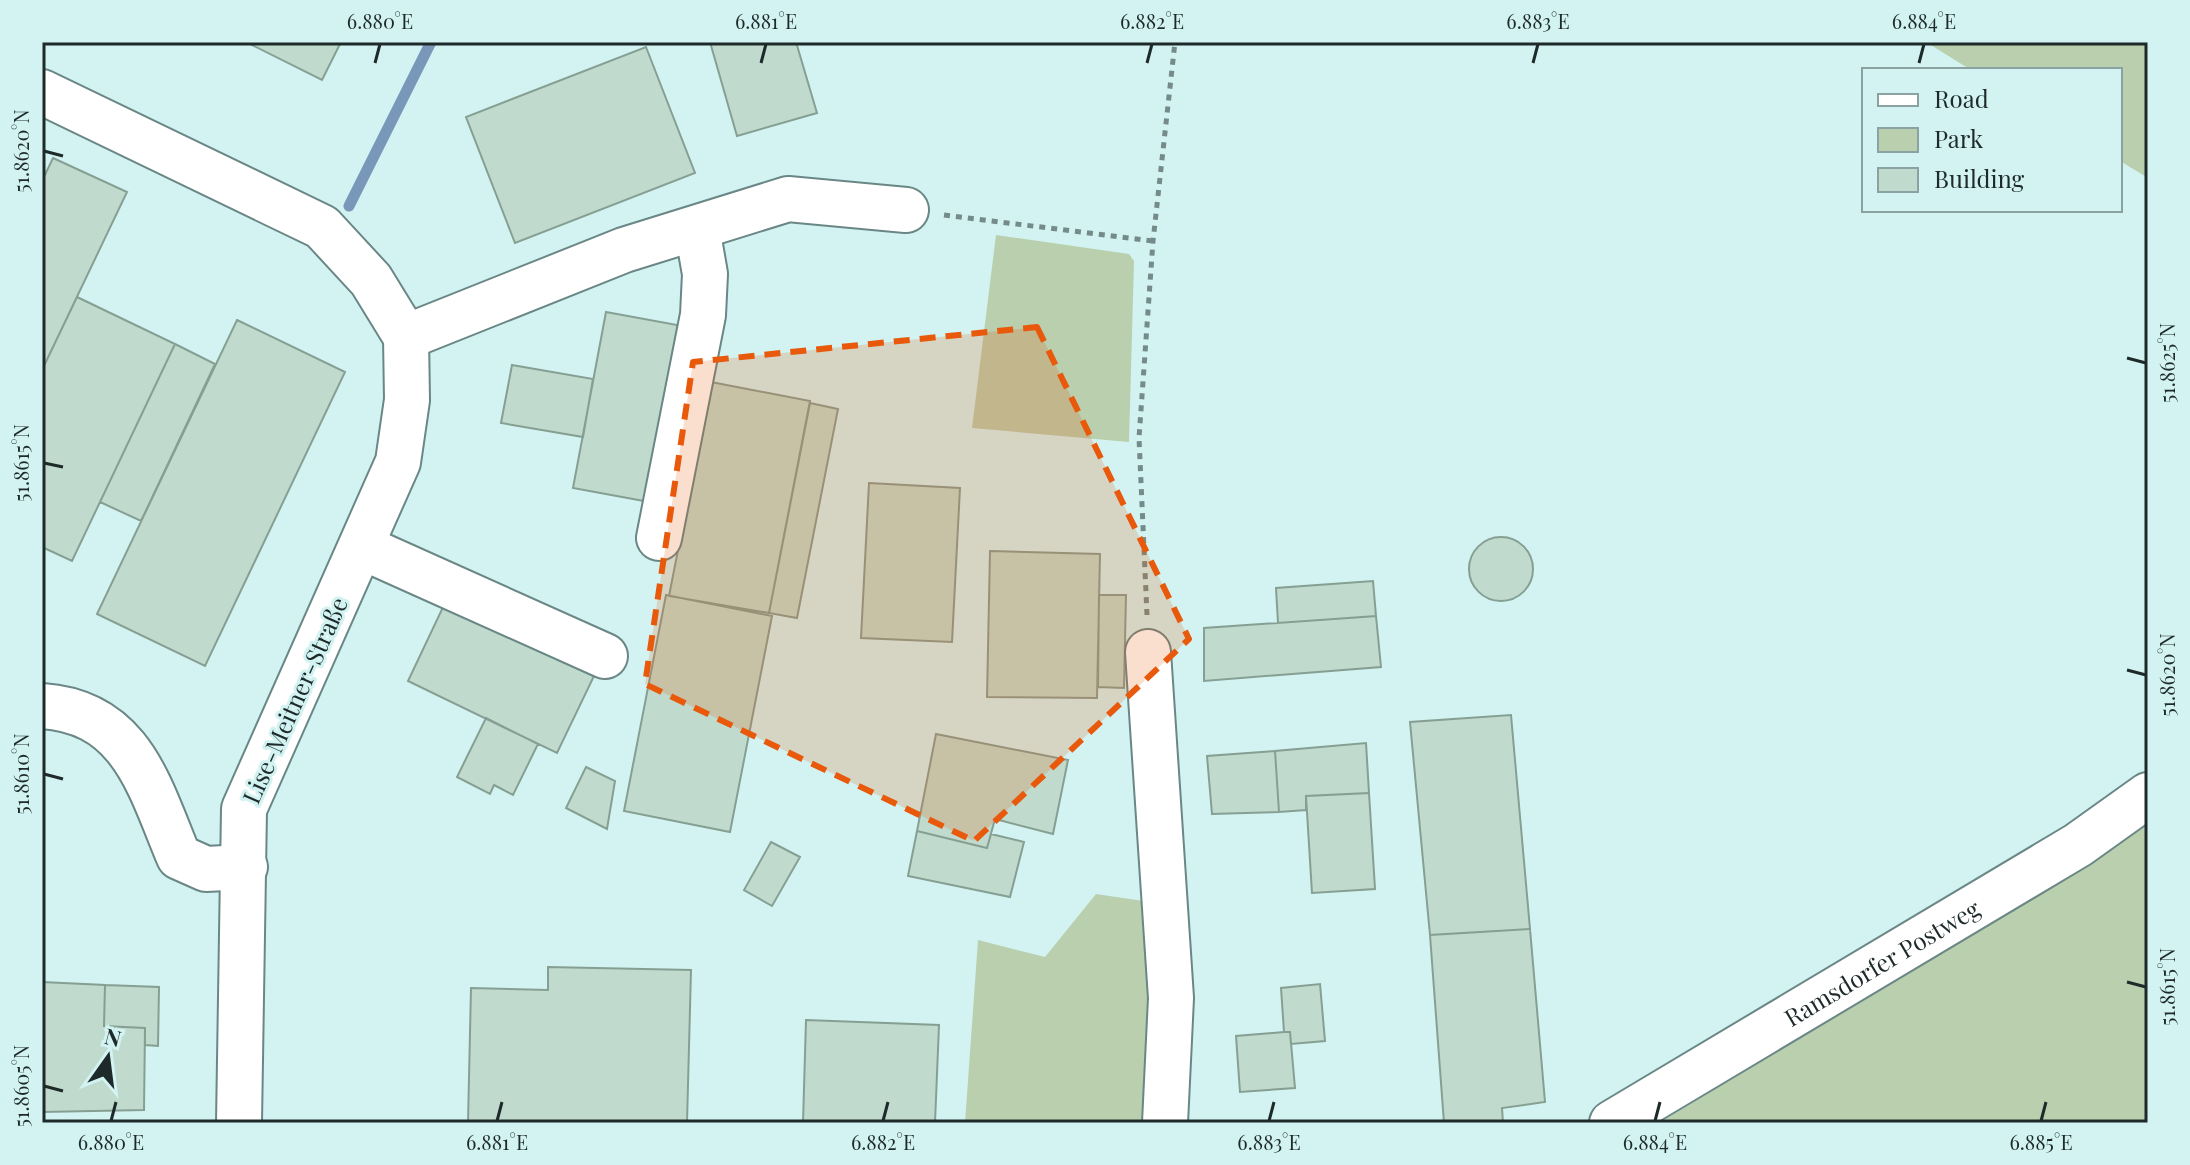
<svg xmlns="http://www.w3.org/2000/svg" width="2190" height="1165" viewBox="0 0 2190 1165" font-family="'Playfair Display',serif">
  <rect width="100%" height="100%" fill="#d2f3f2"/>
  <path fill="#b9cfad" d="M1926 42H2148V178L2120 161V70H1971Z
    M996 235 1129 254 1134 261 1129 442 972 428Z
    M2148 809V1123H1659L1833 1018Z
    M1096 894 1157 903 1155 1123H965L978 940 1045 957Z"/>
  <g fill="none" stroke-linecap="round" stroke-linejoin="round">
    <path stroke="#7998b9" stroke-width="11" d="M349 206 431 42"/>
  </g>
  <path fill="#c0dbce" stroke="#869f93" stroke-width="2" d="M246 42H341L322 80Z
    M710 42H796L817 113 737 136Z
    M646 47 695 173 515 243 466 117Z
    M53 158 127 192 42 370V181Z
    M77 297 175 344 72 561 42 547V370Z
    M606 312 688 327 655 503 573 488Z
    M237 320 345 372 205 666 97 614Z
    M175 344 215 364 141 521 100 502Z
    M512 365 593 379 583 437 501 423Z
    M711 382 810 401 769 613 669 596Z
    M810 403 838 409 797 618 769 613Z
    M869 483 960 488 952 642 861 638Z
    M1469 569a32 32 0 1 1 64 0a32 32 0 1 1-64 0Z
    M990 551 1100 554 1097 698 987 697Z
    M1373 581 1376 616 1278 623 1276 588Z
    M666 595 772 616 730 832 624 811Z
    M1099 595H1126L1124 688 1098 687Z
    M444 605 594 676 557 753 408 681Z
    M1376 616 1381 667 1204 681V628Z
    M1511 715 1530 929 1430 935 1410 722Z
    M486 718 538 744 513 795 494 785 490 794 457 777Z
    M936 734 1068 760 1053 834 995 819 987 848 917 831Z
    M1366 743 1369 793 1306 796V810L1279 812 1275 751Z
    M1275 751 1279 812 1212 814 1207 756Z
    M586 767 615 781 607 829 566 808Z
    M1369 793 1375 889 1312 893 1306 796Z
    M917 831 987 848 991 834 1024 842 1010 897 908 876Z
    M771 842 800 857 772 906 744 890Z
    M1530 929 1545 1102 1502 1108 1503 1123H1444L1430 935Z
    M548 967 691 970 687 1123H468L471 988 548 990Z
    M42 982 105 985 104 1026 145 1028 144 1110 42 1112Z
    M1320 984 1325 1041 1291 1044 1290 1032H1284L1281 988Z
    M105 985 159 987 158 1046 145 1045V1028L104 1026Z
    M806 1020 939 1025 935 1123H803Z
    M1284 1032H1290L1295 1088 1240 1092 1236 1036Z"/>
  <g fill="none" stroke-linecap="round" stroke-linejoin="round">
    <g stroke="#6a8786" stroke-width="48">
      <g id="minor">
        <path d="M42 92 322 227 371 280 406 337 407 400 398 462 244 809 239 1123"/>
        <path d="M406 337 624 250 788 199 906 210"/>
        <path d="M659 538 703 315 705 274 697 228"/>
        <path d="M362 547 605 656"/>
        <path d="M1148 652 1171 998 1165 1123"/>
        <path d="M42 706C132 712 149 786 179 857L206 869 245 867"/>
        <path id="s1" d="M1612 1123 2078 845 2148 795"/>
      </g>
    </g>
    <path stroke="#758b8a" stroke-width="5" stroke-dasharray="6 6" stroke-linecap="butt" d="M944 215 1153 241
      M1147 615 1139 438 1153 241 1175 42"/>
    <use href="#minor" stroke="#fff" stroke-width="44"/>
  </g>
  <path fill="#e8590c" fill-opacity="0.2" stroke="#e8590c" stroke-width="6" stroke-dasharray="16 10" stroke-linejoin="round" d="M1037 327 1189 639 974 841 645 684 693 362Z"/>
  <path fill="none" stroke="#1e2a2a" stroke-width="3" d="M375 63 380 44M761 63 766 44M1147 63 1152 44M1533 63 1538 44M1919 63 1924 44M44 151 63 156M2127 358 2146 363M44 463 63 467M2127 670 2146 675M44 774 63 779M2127 982 2146 987M44 1086 63 1091M111 1121 116 1102M497 1121 502 1102M883 1121 888 1102M1269 1121 1274 1102M1655 1121 1660 1102M2041 1121 2046 1102"/>
  <g text-anchor="middle" dominant-baseline="central" stroke-width="6" stroke-linejoin="round" paint-order="stroke">
    <g font-size="24" fill="#1e2a2a" stroke="#d2f3f2">
      <text transform="translate(294 700) rotate(-66)">Lise-Meitner-Straße</text>
      <text stroke="none"><textPath href="#s1" startOffset="314">Ramsdorfer Postweg</textPath></text>
    </g>
  </g>
  <rect width="2190" height="1165" fill="none" stroke="#d2f3f2" stroke-width="88"/>
  <rect x="1862" y="68" width="260" height="144" fill="#d2f3f2" stroke="#8aa3a2" stroke-width="2"/>
  <rect x="1878" y="94" width="40" height="12" fill="#ffffff" stroke="#8aa3a2" stroke-width="2"/>
  <text x="1934" y="108" font-size="24" fill="#1e2a2a">Road</text>
  <rect x="1878" y="128" width="40" height="24" fill="#b9cfad" stroke="#8aa3a2" stroke-width="2"/>
  <text x="1934" y="148" font-size="24" fill="#1e2a2a">Park</text>
  <rect x="1878" y="168" width="40" height="24" fill="#c0dbce" stroke="#8aa3a2" stroke-width="2"/>
  <text x="1934" y="188" font-size="24" fill="#1e2a2a">Building</text>
  <g transform="translate(108 1057) rotate(14)" stroke="#d2f3f2" stroke-width="6" paint-order="stroke">
  <path d="M0-6L14 30L0 20L-14 30Z" fill="#1e2a2a"/>
  <text y="-12" font-size="22" font-weight="bold" text-anchor="middle" fill="#1e2a2a">N</text>
  </g>
  <rect x="44" y="44" width="2102" height="1077" fill="none" stroke="#1e2a2a" stroke-width="3"/>
  <g font-size="20" text-anchor="middle" fill="#1e2a2a">
    <text x="380" y="29">6.880°E</text>
    <text x="766" y="29">6.881°E</text>
    <text x="1152" y="29">6.882°E</text>
    <text x="1538" y="29">6.883°E</text>
    <text x="1924" y="29">6.884°E</text>
    <text transform="translate(22 151) rotate(-90)" y="7">51.8620°N</text>
    <text transform="translate(2168 363) rotate(-90)" y="7">51.8625°N</text>
    <text transform="translate(22 463) rotate(-90)" y="7">51.8615°N</text>
    <text transform="translate(2168 675) rotate(-90)" y="7">51.8620°N</text>
    <text transform="translate(22 774) rotate(-90)" y="7">51.8610°N</text>
    <text transform="translate(2168 987) rotate(-90)" y="7">51.8615°N</text>
    <text transform="translate(22 1086) rotate(-90)" y="7">51.8605°N</text>
    <text x="111" y="1150">6.880°E</text>
    <text x="497" y="1150">6.881°E</text>
    <text x="883" y="1150">6.882°E</text>
    <text x="1269" y="1150">6.883°E</text>
    <text x="1655" y="1150">6.884°E</text>
    <text x="2041" y="1150">6.885°E</text>
  </g>
</svg>
